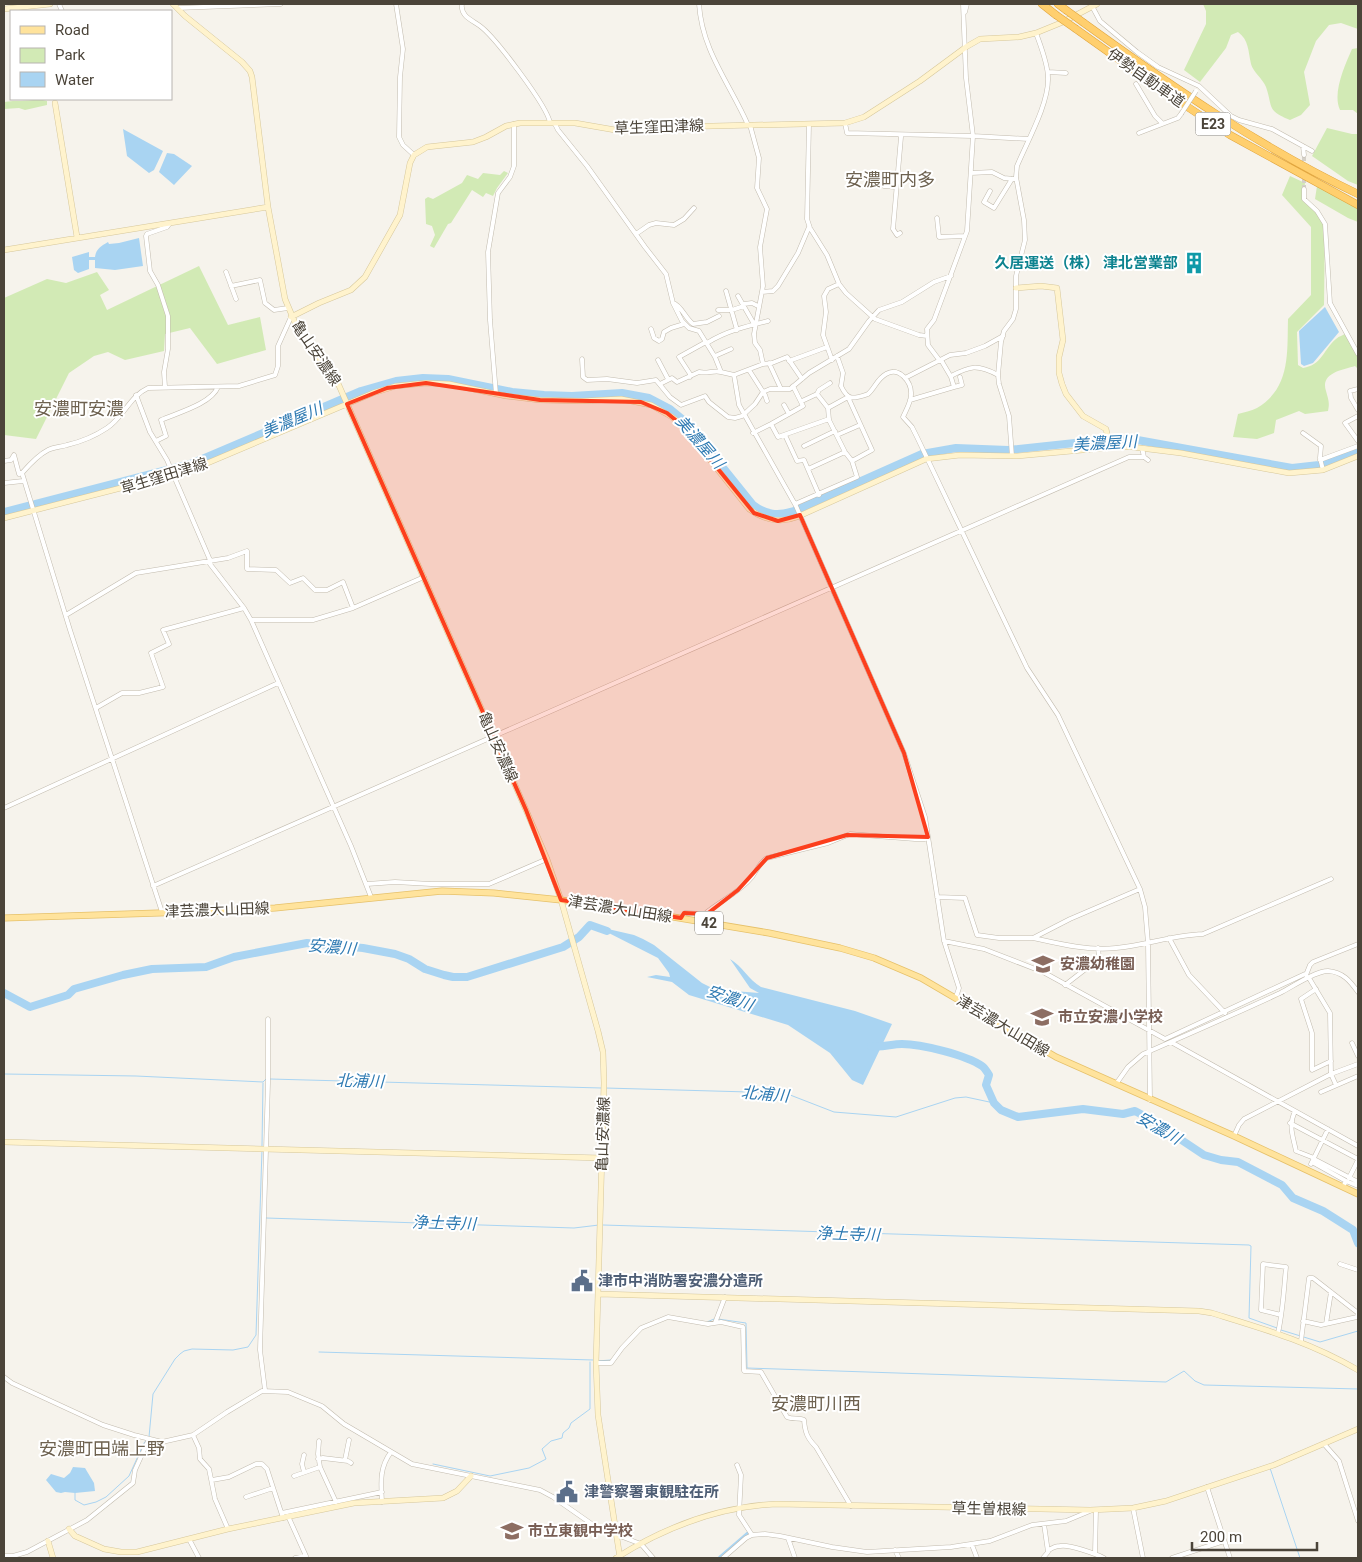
<svg xmlns="http://www.w3.org/2000/svg" width="1362" height="1562" viewBox="0 0 1362 1562" font-family="Roboto,'Noto Sans JP',sans-serif">
  <rect width="100%" height="100%" fill="#f6f3ec"/>
  <path fill="#d2eab5" d="M1203 4H1358V29L1341 23 1329 25 1316 41 1304 72 1310 105 1301 115 1290 120C1266 110 1273 107 1266 87 1263 79 1253 72 1251 64 1248 51 1249 40 1238 32L1231 35 1226 48 1200 82 1184 70 1206 24V11Z
    M1358 48V114L1353 110H1340C1332 93 1345 65 1352 49Z
    M38 99 47 101V105L25 110 19 108 4 109V102C17 100 24 102 38 99Z
    M1327 128 1352 134H1358V185L1348 181 1312 156Z
    M504 171 508 173 497 188 493 196 486 193 483 197 472 190 451 223 448 224 434 248 430 246 435 235 432 226 426 224 425 199 428 197 433 199 462 183 467 175 478 179 483 173 500 175Z
    M1290 176 1305 183 1303 197 1322 217 1325 225 1324 305 1297 332 1298 365 1303 368C1322 365 1323 350 1336 339 1339 336 1344 335 1347 333L1358 351V369L1355 366C1342 370 1320 373 1326 391 1328 399 1330 402 1328 411L1305 414 1299 411 1276 420 1274 433 1257 439 1233 437 1238 414C1244 412 1251 411 1257 408 1291 388 1287 352 1288 319L1311 295V227L1282 195Z
    M1317 186 1358 209V222L1348 218 1315 199Z
    M199 266 228 325 260 317 266 350 217 364 190 328 165 334 164 351 125 360 108 352 94 356 69 373 36 439 4 435V298L47 279 66 283 97 272 109 290 100 295 107 310Z"/>
  <path fill="#a9d4f2" d="M123 129 163 151 154 170 149 173 127 156Z
    M167 153 174 154 192 166 174 185 159 172Z
    M139 238 143 266 115 270 95 268V260H89V269L78 273 74 270 72 257 89 252V257H95C96 249 101 246 108 242L109 244 119 243Z
    M1325 307 1339 332 1313 363 1304 366 1301 364 1299 331Z
    M595 926 634 935 643 939 654 945 702 983 722 993 734 991 759 993 750 988 730 959C742 966 749 980 761 987L855 1011 892 1024 863 1085 852 1080 830 1053 788 1025 689 995 672 982 647 977 656 975 670 977 669 973 658 958Z
    M73 1467 85 1468 94 1483 95 1491 75 1493 65 1492 61 1493 56 1492 46 1480 51 1474 64 1478 70 1473Z"/>
  <g fill="none" stroke-linecap="round" stroke-linejoin="round">
    <path stroke="#a9d4f2" stroke-width="1" d="M4 1074 136 1076 263 1082 266 1079
      M270 1079 601 1088
      M605 1088 785 1093 834 1112 896 1117 955 1098 966 1097 994 1103
      M262 1146 263 1083
      M266 1218 574 1228 599 1225
      M603 1225 1249 1245 1251 1246 1249 1318 1277 1328
      M718 1319 746 1323 747 1368 1166 1382 1184 1371 1195 1381 1204 1385 1358 1389
      M707 1322 714 1319
      M1281 1330 1320 1342 1358 1331
      M319 1352 593 1360
      M597 1361 611 1360
      M433 1464 490 1476 529 1468 546 1459 542 1449 551 1441 562 1438 563 1433 569 1428 571 1423 590 1409V1362
      M1270 1468 1300 1558
      M75 1493V1500L84 1505 96 1502 106 1497 129 1476 144 1443 149 1437 153 1394 175 1359 180 1354 184 1351 192 1349 233 1350 248 1347 256 1335 262 1150"/>
    <path stroke="#a9d4f2" stroke-width="4.5" d="M720 1558 749 1533"/>
    <path stroke="#a9d4f2" stroke-width="8" d="M4 512 193 463 361 391 396 381 423 378 448 379 512 392 544 395 572 396 622 393 649 398 670 409 687 423 753 505C766 515 778 516 794 511L922 454 956 448 1008 450 1103 440 1132 439 1292 468 1319 465 1358 451
      M4 993 30 1007 68 995 74 989 123 975 152 969 206 967 234 957 307 943 363 948 395 954 409 959 425 969 444 975 453 977H467L563 947 579 937 590 925 607 931
      M871 1046C882 1048 891 1044 902 1044 921 1044 966 1055 982 1066 985 1068 987 1072 989 1075L986 1085 994 1103 1001 1110 1018 1117 1083 1109 1123 1114 1135 1111 1150 1119 1204 1155 1221 1160 1238 1162 1282 1185 1293 1198 1323 1211 1353 1230 1358 1243"/>
    <path stroke="#d4d0c8" stroke-width="4" stroke-dasharray="4 2" stroke-linecap="butt" d="M1304 167V155
      M1304 189V174"/>
    <g stroke="#c2bbae" stroke-width="5">
      <path id="street" d="M59 4 62 11
        M396 4 403 49 400 77 399 137 403 145 414 155
        M462 4C460 16 472 20 480 26 495 37 548 107 550 123
        M699 4C702 51 730 84 748 125
        M1092 6 1100 21 1137 52 1158 67 1199 86 1231 116 1239 120 1272 129 1312 151
        M177 8 281 4
        M965 12 967 4
        M1048 72 1066 73
        M1136 84 1155 116 1162 123
        M845 123 847 133 973 136 1028 139
        M555 124 558 130 587 166 645 247 666 274 673 303 682 321 689 328 699 331 715 357 721 372 734 375 739 405 796 506 904 753 925 817 944 941 959 988 956 997
        M809 124 807 219 810 228 827 255 839 284 846 293 875 319 919 335 927 336
        M750 125 759 158 757 188 767 209 760 247 763 286 754 334 755 343 760 350 763 364
        M1139 133 1178 118 1181 114
        M1303 146 1304 155
        M971 173 992 172 1004 178 1014 179
        M884 186 896 187
        M1304 189V199L1317 211 1325 224 1330 303 1358 354
        M990 191 984 202 994 208 1012 179
        M937 218 939 237 965 236
        M900 233 897 235 893 229 901 137 900 135
        M636 234 649 225 656 223 674 225 684 219 694 208
        M226 272 236 299
        M231 286 260 280 265 303 274 310 288 308
        M726 291 737 330
        M762 292 773 291 778 286 798 253 809 227
        M738 296 754 324
        M673 303C681 305 685 318 693 324L707 322 719 316
        M744 304 752 303 758 306
        M718 310H732L744 306
        M651 329 654 338 659 341 662 339 664 332 671 328 684 324
        M707 343C726 331 747 326 768 321
        M715 356 731 349
        M837 356 843 373 841 386C848 401 853 399 868 394 875 388 877 379 886 374 899 366 912 382 911 395 911 402 906 410 903 417L912 427 917 437 1027 668 1058 715 1140 889 1145 907 1148 943 1150 1100
        M582 359 583 377 587 380 607 379 637 383 656 380 670 397 681 405 705 396 709 402 728 417 735 418 742 416 755 404 763 392 770 389H790L809 373 849 349 869 321 879 310 902 302 934 282 951 276
        M658 360 668 379
        M832 360 823 335 826 312 824 296 828 289 839 284
        M789 361 827 347
        M940 361 928 345 927 329 934 320 967 231 973 136 966 78 963 4
        M769 363 781 389
        M749 370 765 395 767 401
        M734 375 763 364 772 363 787 357 802 379
        M951 376C970 366 977 364 998 375
        M690 377V374L679 357 706 342
        M905 378 950 355 966 353 985 346 1003 336
        M660 384 672 378 677 382 699 372C707 374 714 370 721 372
        M165 387 164 372 168 349V316L158 285 150 271 146 236 147 234 167 227 170 223
        M954 387 962 385 960 377
        M1358 389 1350 391 1351 398 1358 410
        M496 394 490 320 488 252 498 193 510 177 514 166V124
        M817 394 819 390 830 383
        M136 395 150 432 167 460 210 560V564L244 608 251 620 351 846 371 897
        M910 400 954 387 951 377 941 360
        M784 405 789 414
        M828 408 848 397 872 450 852 461
        M1358 416 1345 423 1358 441
        M771 424 778 437 829 419
        M753 433 771 424 803 406 793 386
        M1303 433 1321 446 1320 458 1323 470
        M785 435 797 461 804 460 819 495
        M837 435 860 425
        M156 441 166 436 161 420C177 413 211 404 218 387
        M804 446 835 431
        M1142 448 1144 457 1148 460
        M1012 456 1009 416 999 384 998 375 1001 342 1004 331 1013 319 1016 309V276L1025 240 1024 220 1016 177 1017 166C1027 142 1049 103 1048 78 1048 64 1041 47 1036 33
        M1320 460 1358 446
        M4 461 11 460 14 455 19 474 22 473
        M808 469 845 452
        M4 483 23 481
        M795 504 857 477 852 461 845 452 829 420 828 408 817 394 802 401
        M66 615 136 573 228 558 247 551V569L276 570 290 583 303 578 315 590H327L343 582 353 608
        M251 620H313L353 608 424 577
        M96 708 122 693H139L163 687 151 653 169 644 163 630 244 608
        M4 808 278 683
        M367 884 395 882 431 884H489L547 859
        M153 886 1129 457H1144
        M937 897 965 898 977 935 999 938H1033L1070 919 1140 889
        M162 912 70 630 22 473C29 465 38 455 48 450 54 447 61 447 67 445 80 442 95 436 107 428 123 418 130 396 148 388L239 386 275 375 278 366V346L291 317
        M681 918 685 913 707 914V912C722 900 740 892 752 877 757 870 760 862 767 858L828 843 850 834 915 839H925L928 837
        M1033 938C1060 944 1088 951 1116 948 1146 945 1174 935 1203 934L1331 879
        M1169 938 1189 975 1225 1013
        M944 941 984 949 1043 972 1165 1039 1305 974
        M1306 975 1310 965 1313 962 1358 944
        M1309 978 1330 1013 1331 1074 1336 1085
        M1065 985 1096 961 1099 957 1098 948
        M1316 989 1301 999 1312 1033V1070L1331 1061
        M1171 1042 1358 1146
        M1352 1043 1358 1056
        M1116 1084 1128 1067 1143 1054C1189 1034 1235 1014 1280 993 1292 987 1315 971 1328 971 1343 972 1350 981 1358 992
        M1321 1092 1358 1076
        M1295 1111C1288 1126 1293 1136 1296 1151L1314 1158
        M1290 1123 1358 1159
        M1234 1136 1239 1125 1244 1119 1331 1074 1358 1064
        M1314 1159 1358 1182
        M1312 1162 1346 1181
        M1311 1164 1328 1129
        M1349 1178 1358 1160
        M1343 1187 1346 1181 1358 1186
        M1340 1264 1358 1270
        M715 1323 725 1297
        M1326 1324 1331 1292
        M1278 1333C1283 1311 1284 1288 1286 1267L1263 1264 1261 1310 1281 1315
        M1301 1341 1309 1278H1313L1358 1313 1357 1317 1321 1325 1303 1321
        M596 1363H611L622 1348 641 1328 668 1317 708 1324 721 1322 743 1327 744 1371 761 1372 787 1417C793 1420 799 1417 804 1420 805 1432 807 1438 816 1447L851 1506
        M4 1377 12 1383 103 1425 134 1435 162 1442 193 1435 227 1412 262 1391 288 1392 322 1406 344 1424 412 1464 540 1490 553 1497 596 1527 641 1544 653 1558
        M265 1390 260 1350 268 1083V1019
        M193 1435 199 1448 200 1459 209 1469 215 1499 228 1529
        M319 1441 318 1454 320 1467 336 1502
        M1324 1444 1339 1461 1358 1521
        M304 1455 302 1464 304 1472
        M318 1459 323 1458 348 1461 351 1463
        M345 1460 349 1440
        M737 1465 741 1475 739 1515 752 1535
        M294 1476 320 1467
        M212 1480 229 1477 256 1464H262L267 1469 283 1518
        M1207 1487 1230 1558
        M246 1497 273 1488
        M382 1502C381 1483 379 1468 391 1452
        M1133 1508 1143 1558
        M282 1513 382 1492
        M288 1516 306 1556 295 1558
        M788 1538 795 1558
        M189 1539 199 1558
        M972 1545 977 1558
        M895 1550 899 1558
        M1049 1550C1052 1548 1056 1546 1060 1546 1069 1544 1096 1554 1104 1558
        M1095 1553 1096 1510
        M4 1556H13L27 1552 87 1520 133 1483 135 1470 149 1439
        M723 1558 746 1538 752 1535 765 1534 780 1536 832 1547 867 1552 951 1547 990 1541 1032 1525 1066 1521 1090 1511
        M1043 1558 1048 1552 1044 1524
        M1172 1558 1224 1541"/>
    </g>
    <g stroke="#d6c79b" stroke-width="6">
      <path id="secondary" d="M173 4 185 16 242 62 250 71 252 77 268 207 285 299 299 332 337 381 526 810 547 859 561 900 598 1031 603 1052 604 1083 596 1363 598 1415 620 1558
        M4 9 50 4
        M55 103 77 237
        M4 250 268 207
        M1016 288 1041 286 1057 288 1063 340 1059 357V373L1062 384 1066 394 1083 416 1106 429 1110 447
        M291 317 319 303 351 290 365 277 400 215 410 163 414 155 427 147 473 142 486 137 506 126 520 123H575L621 131 672 127 845 123 864 117 920 81 966 47 980 39 1019 37 1036 33 1063 22 1097 4
        M4 518 191 470 373 393 396 386 426 383 449 384 506 396 540 400 582 401 621 399 651 405 672 417 683 426 749 509C764 520 779 524 797 517L926 459 960 455 1017 456 1115 447H1132L1181 453 1289 473 1323 470 1358 456
        M4 1142 602 1158
        M599 1294 1199 1311 1212 1313C1264 1329 1310 1342 1358 1370
        M69 1529 75 1536 104 1549 121 1552H137L228 1529 354 1503 443 1498 457 1491 471 1476
        M48 1541 53 1558
        M616 1558C665 1527 717 1507 776 1504L1090 1510 1133 1508 1166 1501 1274 1465 1358 1429"/>
    </g>
    <g stroke="#e6c16a" stroke-width="7">
      <path id="primary" d="M4 918 220 911 275 908 442 891 494 893 561 900 661 915 769 933 840 948 874 958 921 978 1056 1057 1234 1136 1358 1194"/>
    </g>
    <g stroke="#e0a43c" stroke-width="8">
      <path id="highway" d="M1042 4 1056 15
        M1058 4 1066 10
        M1084 23C1171 86 1260 147 1358 194
        M1076 29 1159 88 1230 135 1358 205"/>
    </g>
    <use href="#street" stroke="#fff" stroke-width="4"/>
    <use href="#secondary" stroke="#fff3cd" stroke-width="5"/>
    <use href="#primary" stroke="#ffe39c" stroke-width="5.5"/>
    <use href="#highway" stroke="#ffcf6e" stroke-width="7"/>
    <g stroke="#c2bbae" stroke-width="5" stroke-linecap="butt">
      <path id="street-bridge" d="M1181 114 1196 91"/>
    </g>
    <g stroke="#e0a43c" stroke-width="8" stroke-linecap="butt">
      <path id="highway-bridge" d="M1066 10 1084 23
        M1056 15 1076 29"/>
    </g>
    <use href="#street-bridge" stroke="#fff" stroke-width="4"/>
    <use href="#highway-bridge" stroke="#ffcf6e" stroke-width="7"/>
  </g>
  <path fill="#fc3f1d" fill-opacity="0.2" stroke="#fc3f1d" stroke-width="4" stroke-linejoin="round" d="M426 383 540 400 641 402 667 413 683 426 754 513 778 521 800 515 904 753 928 837 847 835 767 858 738 890 707 914 684 913 681 918 561 900 526 810 347 404 387 388Z"/>
  <defs>
    <g id="building-bare" transform="scale(1.725)"><path d="M-4-6H4V6H1V3H-1V6H-4ZM-2.5-4.3h1.7v1.8h-1.7ZM.8-4.3h1.7v1.8H.8ZM-2.5-1h1.7V.8h-1.7ZM.8-1h1.7V.8H.8Z" fill="#0f9aa8" stroke="#fff" stroke-width="2.5" paint-order="stroke"/></g>
    <g id="school-bare" transform="scale(1.725)"><path d="M0-5L7-2L0 1L-7-2ZM-4 1L0 2.5L4 1V4Q0 6-4 4Z" fill="#8d6e63" stroke="#fff" stroke-width="2.5" paint-order="stroke"/></g>
    <g id="civic-bare" transform="scale(1.725)"><path d="M-.6-6.5H3V-4.5H.6V-3L4-1V1h2V6H-6V1h2V-1L-.6-3ZM-1.2 2.5V6h2.4V2.5Z" fill="#5c6f8a" stroke="#fff" stroke-width="2.5" paint-order="stroke"/></g>
  </defs>
  <g fill-rule="evenodd">
    <use href="#building-bare" x="1194" y="263"/>
    <use href="#school-bare" x="1043" y="964"/>
    <use href="#school-bare" x="1042" y="1017"/>
    <use href="#civic-bare" x="582" y="1281"/>
    <use href="#civic-bare" x="567" y="1492"/>
    <use href="#school-bare" x="512" y="1531"/>
  </g>
  <g text-anchor="middle" dominant-baseline="central" stroke-width="4" stroke-linejoin="round" paint-order="stroke">
    <g fill="#fff" stroke="#817c74" stroke-width="1">
      <rect x="1195.5" y="112.5" width="35" height="23" rx="4"/>
      <rect x="695" y="911.5" width="28" height="23" rx="4"/>
    </g>
    <g font-size="14" font-weight="bold" fill="#4b4439">
      <text x="1213" y="124">E23</text>
      <text x="709" y="923">42</text>
    </g>
    <g font-size="15" fill="#4b4439" stroke="#fff">
      <text transform="translate(1146 78) rotate(35)">伊勢自動車道</text>
      <text transform="translate(659 127) rotate(-2)">草生窪田津線</text>
      <text transform="translate(316 353) rotate(56)">亀山安濃線</text>
      <text transform="translate(164 476) rotate(-17)">草生窪田津線</text>
      <text transform="translate(498 747) rotate(66)">亀山安濃線</text>
      <text transform="translate(620 909) rotate(9)">津芸濃大山田線</text>
      <text transform="translate(217 910) rotate(-2)">津芸濃大山田線</text>
      <text transform="translate(1003 1026) rotate(31)">津芸濃大山田線</text>
      <text transform="translate(603 1134) rotate(-88)">亀山安濃線</text>
      <text transform="translate(989 1509) rotate(1)">草生曽根線</text>
    </g>
    <g font-size="15" font-weight="bold" fill="#0d838f" stroke="#fff" text-anchor="end">
      <text x="1178" y="263">久居運送（株） 津北営業部</text>
    </g>
    <g font-size="15" font-weight="bold" fill="#785e54" stroke="#fff" text-anchor="start">
      <text x="1060" y="964">安濃幼稚園</text>
      <text x="1058" y="1017">市立安濃小学校</text>
      <text x="528" y="1531">市立東観中学校</text>
    </g>
    <g font-size="15" font-weight="bold" fill="#4e5e75" stroke="#fff" text-anchor="start">
      <text x="598" y="1281">津市中消防署安濃分遣所</text>
      <text x="584" y="1492">津警察署東観駐在所</text>
    </g>
    <g font-size="16" font-style="italic" fill="#2e7ab2" stroke="#fff">
      <text transform="translate(292 420) rotate(-23)">美濃屋川</text>
      <text transform="translate(700 442) rotate(49)">美濃屋川</text>
      <text transform="translate(1105 443) rotate(-3)">美濃屋川</text>
      <text transform="translate(332 947) rotate(5)">安濃川</text>
      <text transform="translate(730 998) rotate(19)">安濃川</text>
      <text transform="translate(360 1081) rotate(2)">北浦川</text>
      <text transform="translate(765 1094) rotate(5)">北浦川</text>
      <text transform="translate(1159 1128) rotate(30)">安濃川</text>
      <text transform="translate(444 1223) rotate(2)">浄土寺川</text>
      <text transform="translate(848 1234) rotate(2)">浄土寺川</text>
    </g>
    <g font-size="18" fill="#6e6250" stroke="#fff">
      <text x="890" y="179">安濃町内多</text>
      <text x="79" y="408">安濃町安濃</text>
      <text x="816" y="1403">安濃町川西</text>
      <text x="102" y="1448">安濃町田端上野</text>
    </g>
  </g>
  <rect width="1362" height="1562" fill="none" stroke="#4b4439" stroke-width="10"/>
  <rect x="10" y="10" width="162" height="90" fill="#ffffff" stroke="#b7b4b0"/>
  <rect x="20" y="26" width="25" height="8" fill="#ffe39c" stroke="#b7b4b0"/>
  <text x="55" y="35" font-size="15" fill="#4b4439">Road</text>
  <rect x="20" y="48" width="25" height="15" fill="#d2eab5" stroke="#b7b4b0"/>
  <text x="55" y="60" font-size="15" fill="#4b4439">Park</text>
  <rect x="20" y="72" width="25" height="15" fill="#a9d4f2" stroke="#b7b4b0"/>
  <text x="55" y="85" font-size="15" fill="#4b4439">Water</text>
  <path d="M1192 1542v8h125v-8" fill="none" stroke="#4b4439" stroke-width="2.5"/>
  <text x="1200" y="1542" font-size="15" fill="#4b4439" stroke="#ffffff" stroke-width="4" paint-order="stroke">200 m</text>
</svg>
